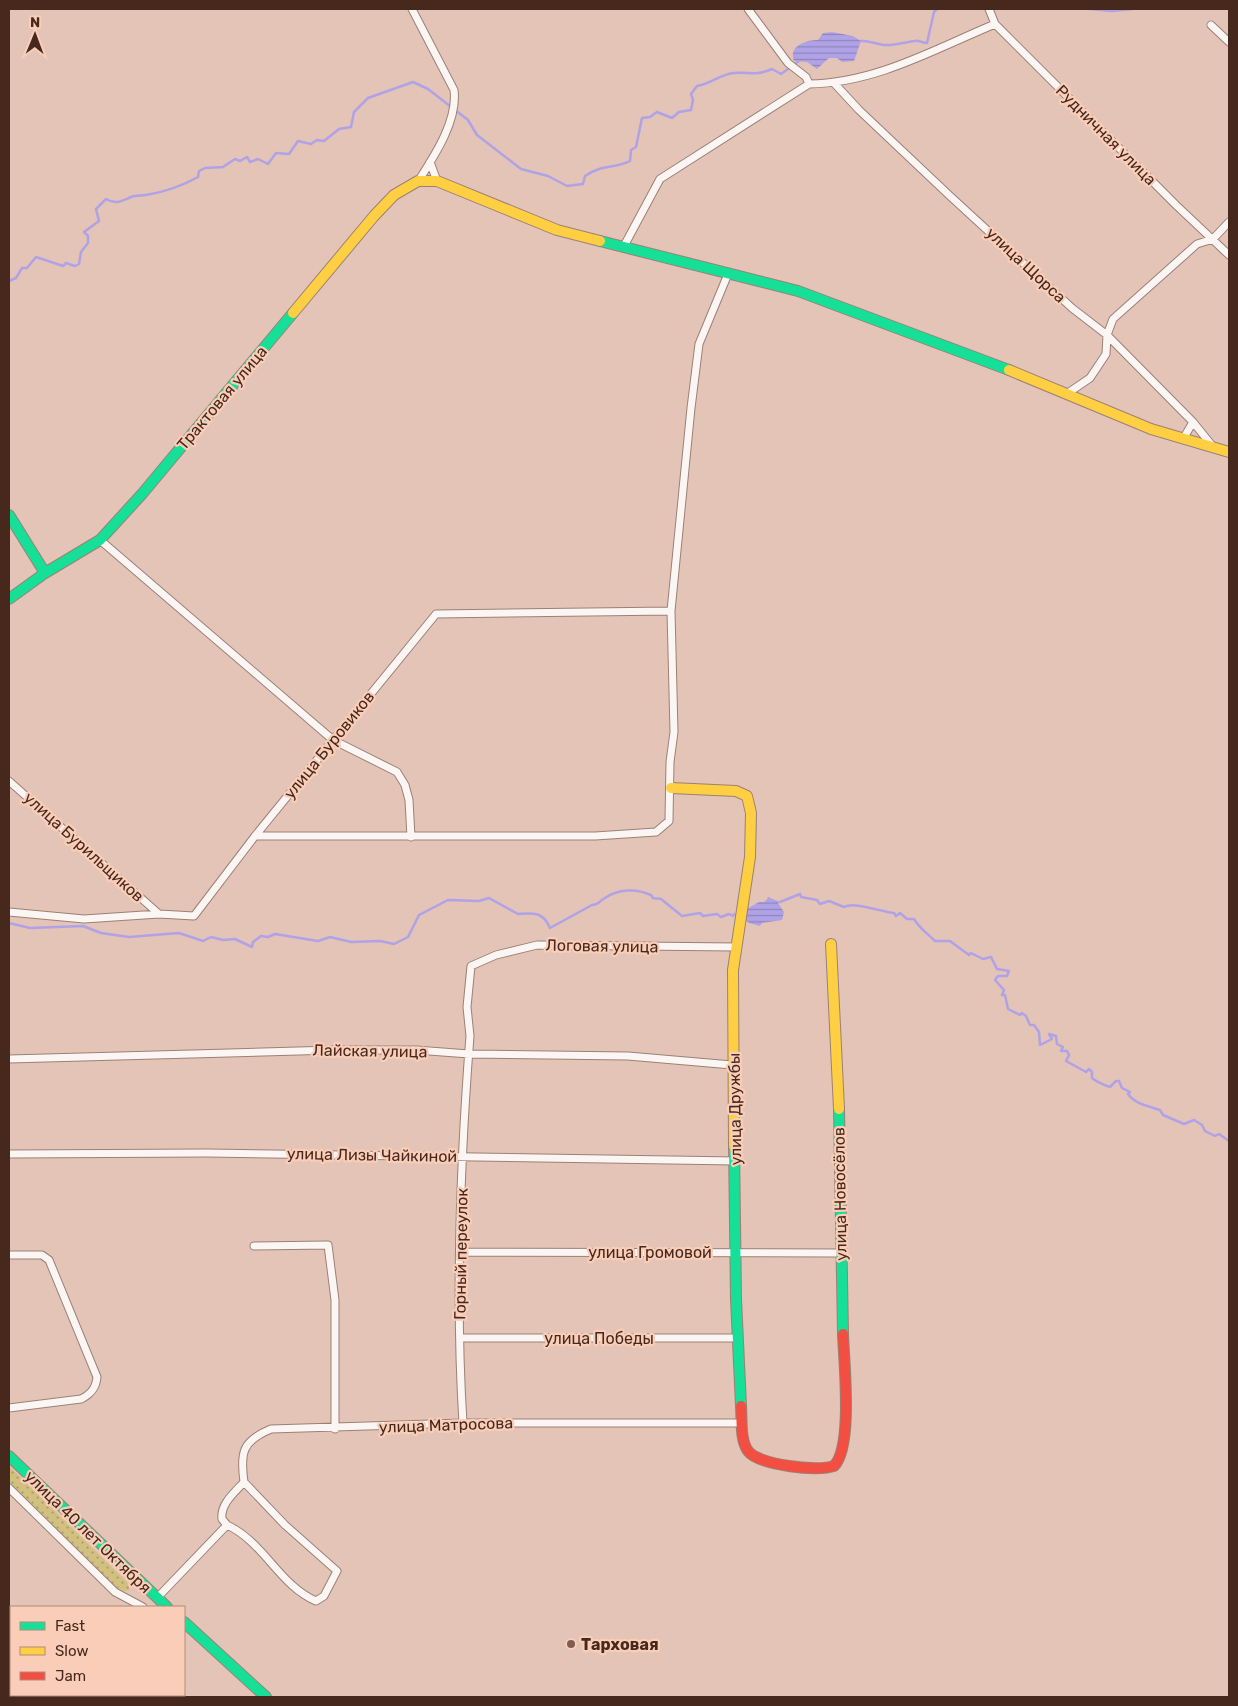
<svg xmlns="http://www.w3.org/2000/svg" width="1238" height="1706" viewBox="0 0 1238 1706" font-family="Rubik,sans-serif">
  <defs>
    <pattern id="green-dots" width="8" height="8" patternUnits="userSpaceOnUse" patternTransform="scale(1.25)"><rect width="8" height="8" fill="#d2c080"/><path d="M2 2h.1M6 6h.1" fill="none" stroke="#ac9c68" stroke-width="1.8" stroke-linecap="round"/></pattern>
    <pattern id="water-rules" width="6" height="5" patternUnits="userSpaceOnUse" patternTransform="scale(1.25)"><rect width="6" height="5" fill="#b0a2e7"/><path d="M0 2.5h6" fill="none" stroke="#9184ba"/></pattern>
  </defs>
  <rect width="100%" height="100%" fill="#e3c4b6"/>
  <path fill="url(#green-dots)" d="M9 1466 123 1578 129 1585V1590L124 1591 114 1586 9 1483Z"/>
  <path fill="url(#water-rules)" d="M832 32 853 36 861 41 854 61 842 62 837 58H829L817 69 807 62 794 61C788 46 806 40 818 40L823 33Z
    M768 897 780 902 778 903 784 912 782 920 762 923 760 926 749 923 744 919 745 910 759 902H765L764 900 766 901Z"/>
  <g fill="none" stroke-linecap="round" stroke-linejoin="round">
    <path stroke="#b0a2e7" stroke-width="2.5" d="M1089 9 1112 11 1133 9
      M861 41C868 40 876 44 884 45 893 46 906 42 915 41 919 40 922 43 927 43L934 12 937 9
      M9 281 16 278 22 268H27L36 257 63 266 66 263 75 266 79 264 81 252 88 243V236L84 232 99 221 96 209 106 199C116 205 121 201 131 197 135 195 142 196 146 195 165 192 182 186 198 177L199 171 205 168 223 167 235 159 240 161 247 157 250 162 258 159 268 164 276 153 289 154 298 141 311 144 317 140 324 141 339 129 351 127 354 112 368 98 413 82 428 89 468 120 477 135 521 169 548 176 567 186 583 184 585 176C602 164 614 169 630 161L631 150 636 147 642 118 650 117 657 112 672 118 679 112 691 110 693 100 691 94 697 86C710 84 721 74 734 73 750 72 756 76 772 69L781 74 799 61
      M780 902 800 894 801 897 817 900 820 904 829 901 844 907C854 901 881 912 894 913L896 916 900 913 907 919H914C920 929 927 933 935 941H950L969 955 971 953 983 959 991 957 997 969 1009 971 1007 976H998L995 980 1004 990 1002 995H1005L1008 1009 1020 1015 1022 1013 1026 1016 1030 1025H1034L1039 1032 1040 1045 1052 1039 1049 1034 1056 1036 1057 1044 1063 1047 1061 1051H1067L1069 1055 1066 1061 1086 1072 1089 1069 1092 1072V1078C1097 1082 1104 1085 1110 1087L1116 1081H1119L1122 1088 1130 1092 1128 1094C1136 1105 1149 1106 1160 1110L1163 1115 1184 1124 1194 1120 1202 1125 1205 1131 1215 1136 1219 1134 1229 1141
      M9 923 30 928 83 926 101 933 129 937 179 933 203 941 211 937 223 940 235 939 252 947 253 942 261 936 268 937 275 934 318 941 330 937 351 942 380 941 394 944 408 937 419 915 448 900 479 901 489 898 518 914C532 913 543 911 550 928L592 905C599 905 599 901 605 898 618 889 636 888 651 895L653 898 661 899 682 916 700 913 703 916 717 914 721 917 729 914 733 916 734 914"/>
    <g stroke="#9b8175" stroke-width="9">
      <path id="street" d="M412 9 454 90C458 120 435 155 419 180
        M748 9 788 63 806 77 809 84
        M989 9 995 24 1177 206 1229 255
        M1211 25 1229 42
        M834 83 859 110 950 196 1072 308 1107 335 1193 422 1214 448
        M430 162 437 181
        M624 246 660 179 809 84C876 83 935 49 995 24
        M1068 393 1090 378 1106 354 1107 335 1113 319 1197 244 1213 239 1229 222
        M1183 439 1193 422
        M100 540 333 740 397 772 405 785 409 800 411 837
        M9 781 159 914
        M255 836H595L656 832 669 821 670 762 674 732 671 611 691 408 699 344 728 274
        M9 912 84 919 159 914 194 916 255 836 436 614 671 611
        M9 1059 334 1050H416L469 1054 628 1056 732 1065
        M9 1154 207 1153 736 1161
        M254 1246 328 1245 335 1300V1429
        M460 1252 841 1253
        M9 1255H42L49 1260 97 1377C96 1388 91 1394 81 1399L9 1408
        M460 1338H738
        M463 1423C455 1295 460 1164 470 1036L467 1007 471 966 496 955 537 945 736 947
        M9 1488 115 1592 143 1607
        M227 1525 222 1519C220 1504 235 1492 244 1482 240 1453 242 1441 271 1429L463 1423H742
        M157 1598 227 1525C264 1542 279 1585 316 1601L324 1596 337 1571 285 1525 244 1482
        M9 1621 11 1623
        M75 1695 78 1697"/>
    </g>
    <g stroke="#9b8175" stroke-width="12">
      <path id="fast" d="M600 241 798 291 1009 370
        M9 515 45 573
        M9 599 45 573 100 540 142 494 293 313
        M839 1109 843 1334
        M734 1146 736 1299 741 1406
        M9 1456 167 1607
        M184 1622 266 1697"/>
    </g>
    <g stroke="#9b8175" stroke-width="12">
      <path id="slow" d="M293 313 374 216 394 195 418 181H437L557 230 600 241
        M1009 370 1151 429 1229 452
        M671 788 736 791 747 796 751 813 750 857 733 970 734 1146
        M831 944 839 1109"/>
    </g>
    <g stroke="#9b8175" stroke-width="12">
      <path id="jam" d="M741 1406C742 1420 740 1440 748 1451 758 1465 818 1472 834 1466 853 1447 844 1363 843 1334"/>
    </g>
    <use href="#street" stroke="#fbf6f4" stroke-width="7"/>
    <use href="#fast" stroke="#16e098" stroke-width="10"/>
    <use href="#slow" stroke="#ffcf43" stroke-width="10"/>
    <use href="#jam" stroke="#f24e42" stroke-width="10"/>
  </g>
  <circle fill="#7d5f52" stroke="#facdb9" stroke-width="2" cx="571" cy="1644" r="5"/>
  <g text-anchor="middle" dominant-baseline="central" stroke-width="4.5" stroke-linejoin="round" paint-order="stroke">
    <g font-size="16" fill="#46291c" stroke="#facdb9">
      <text transform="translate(1106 135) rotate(45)">Рудничная улица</text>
      <text transform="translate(1026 265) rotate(43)">улица Щорса</text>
      <text transform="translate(222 398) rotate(-50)">Трактовая улица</text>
      <text transform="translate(329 745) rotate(-51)">улица Буровиков</text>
      <text transform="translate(84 847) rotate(42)">улица Бурильщиков</text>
      <text transform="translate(602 946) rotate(1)">Логовая улица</text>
      <text transform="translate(370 1051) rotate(1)">Лайская улица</text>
      <text transform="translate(735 1109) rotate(-91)">улица Дружбы</text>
      <text transform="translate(372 1155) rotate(1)">улица Лизы Чайкиной</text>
      <text transform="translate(840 1194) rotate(-91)">улица Новосёлов</text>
      <text x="650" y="1252">улица Громовой</text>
      <text transform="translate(461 1254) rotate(-89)">Горный переулок</text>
      <text x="599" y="1338">улица Победы</text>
      <text transform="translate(446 1425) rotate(-2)">улица Матросова</text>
      <text transform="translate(88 1532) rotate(44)">улица 40 лет Октября</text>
    </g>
    <g font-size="16" font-weight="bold" fill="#46291c" stroke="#facdb9" text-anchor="start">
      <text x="581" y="1644">Тарховая</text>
    </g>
  </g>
  <rect width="1238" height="1706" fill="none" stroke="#46291c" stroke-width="20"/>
  <rect x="10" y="1606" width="175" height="90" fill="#facdb9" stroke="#b28b7a"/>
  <rect x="20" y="1622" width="25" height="8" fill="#16e098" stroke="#b28b7a"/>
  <text x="55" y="1631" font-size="15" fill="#46291c">Fast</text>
  <rect x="20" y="1647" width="25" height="8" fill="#ffcf43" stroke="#b28b7a"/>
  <text x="55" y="1656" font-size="15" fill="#46291c">Slow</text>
  <rect x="20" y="1672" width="25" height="8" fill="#f24e42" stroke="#b28b7a"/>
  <text x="55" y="1681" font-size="15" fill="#46291c">Jam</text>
  <g transform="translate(35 35) rotate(1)" stroke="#facdb9" stroke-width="4" paint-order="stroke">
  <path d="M0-4L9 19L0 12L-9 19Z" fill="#46291c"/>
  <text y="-8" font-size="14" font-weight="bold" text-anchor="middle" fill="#46291c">N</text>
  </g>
</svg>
